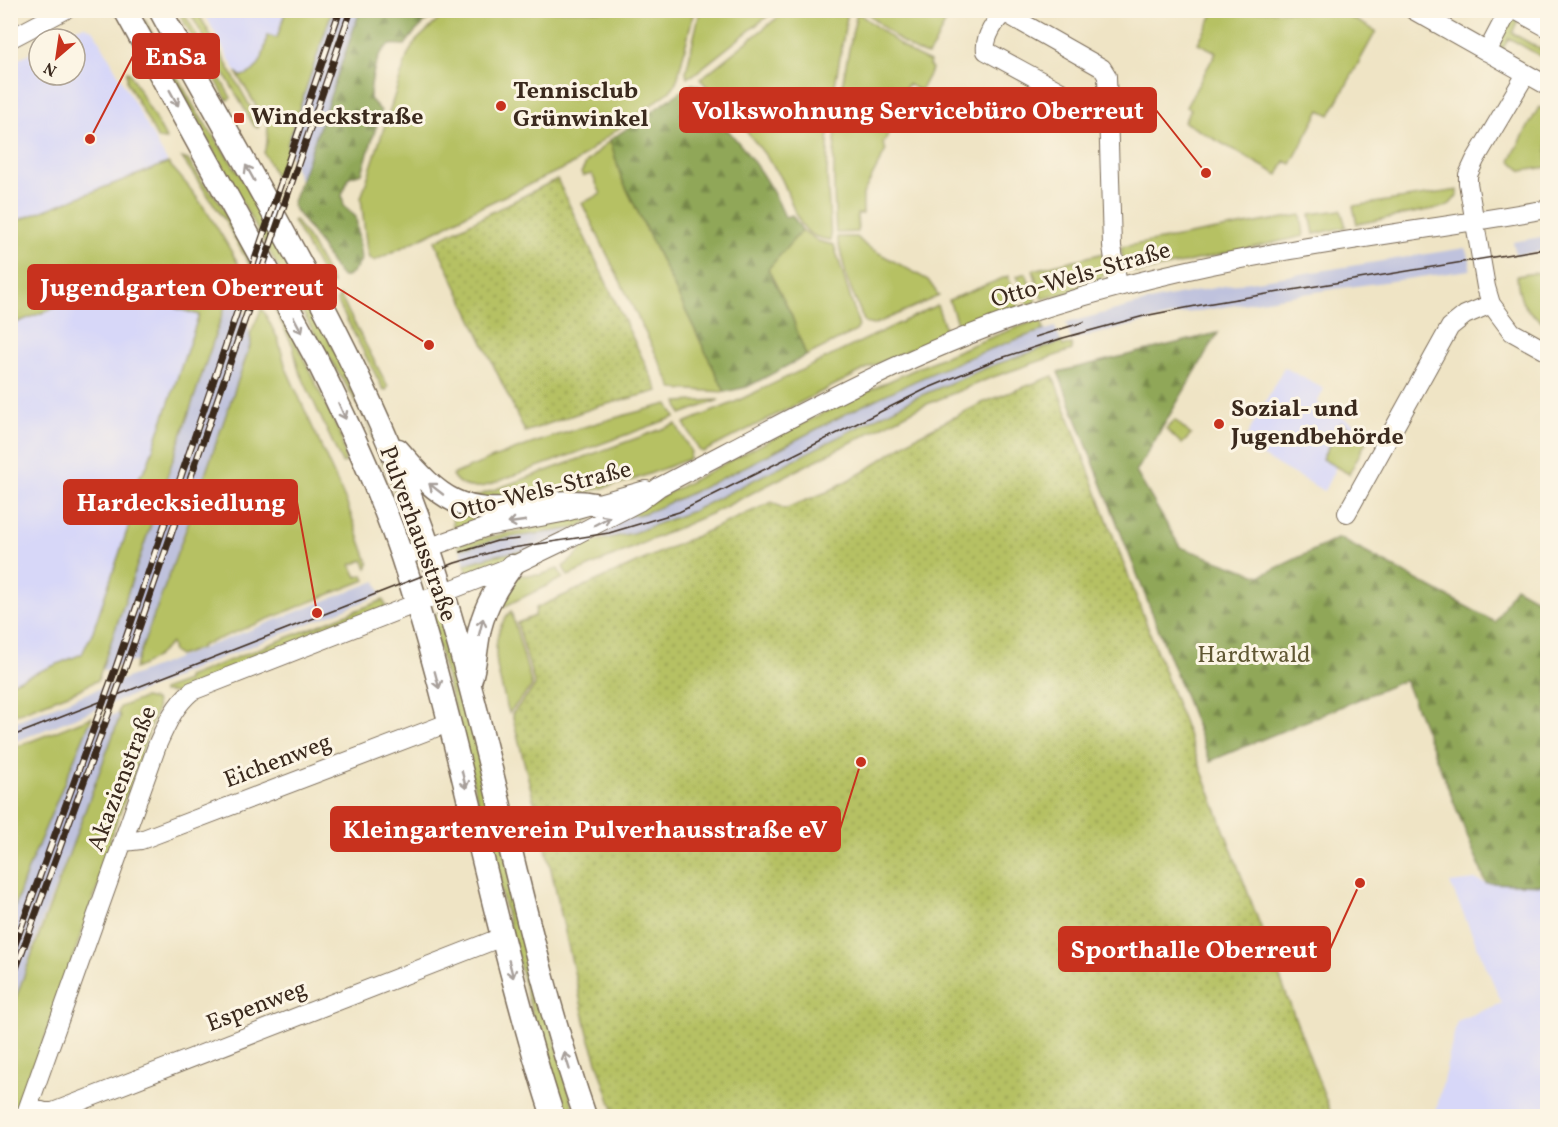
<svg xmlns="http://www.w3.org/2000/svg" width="1558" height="1127" viewBox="0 0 1558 1127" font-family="Vollkorn,serif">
  <defs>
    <pattern id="forest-firs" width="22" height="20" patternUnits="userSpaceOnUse" patternTransform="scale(1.5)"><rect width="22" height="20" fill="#90a759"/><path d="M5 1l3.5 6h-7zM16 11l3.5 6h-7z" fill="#778849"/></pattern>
    <pattern id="garden-dots" width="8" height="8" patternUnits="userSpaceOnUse" patternTransform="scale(1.5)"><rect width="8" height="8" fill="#b6c163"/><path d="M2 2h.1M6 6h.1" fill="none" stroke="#959d51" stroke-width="1.8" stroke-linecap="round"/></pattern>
  </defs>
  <rect width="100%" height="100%" fill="#fcf5e5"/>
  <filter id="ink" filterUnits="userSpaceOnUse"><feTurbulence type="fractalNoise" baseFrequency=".0167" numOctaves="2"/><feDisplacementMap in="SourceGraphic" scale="12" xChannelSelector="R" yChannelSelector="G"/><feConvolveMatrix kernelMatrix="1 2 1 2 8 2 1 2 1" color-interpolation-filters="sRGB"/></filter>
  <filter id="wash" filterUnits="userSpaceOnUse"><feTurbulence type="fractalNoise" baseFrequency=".008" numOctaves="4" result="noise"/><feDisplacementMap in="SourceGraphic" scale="24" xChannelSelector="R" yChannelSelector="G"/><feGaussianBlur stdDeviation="1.35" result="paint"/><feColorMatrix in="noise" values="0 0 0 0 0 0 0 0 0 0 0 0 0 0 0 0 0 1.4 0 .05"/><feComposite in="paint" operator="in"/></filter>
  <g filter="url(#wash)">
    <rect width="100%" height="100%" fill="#efe4c5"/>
    <path fill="#d7d7f8" d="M203 11H286L276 38 267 35 260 63 250 73 241 76 236 72Z
      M85 26 94 31 168 163 11 223V63L39 48V75H75V39H56L79 27Z
      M130 275 181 292 199 315 147 466 133 486 129 525 93 631 82 654 11 683V325L77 299Z
      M1284 367 1324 389 1317 403 1371 433 1349 474 1336 467 1324 491 1242 445Z
      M1476 880 1486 883 1547 885V1116H1435L1457 1021 1502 1003 1450 883Z"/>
    <path fill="#bfc2dd" d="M332 11H360L300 181 287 145Z
      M1547 236V250L1516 255 1513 242Z
      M1465 248 1470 260V270L1334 289 1175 315 1071 340 1066 323 1158 299 1224 286Z
      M232 289 237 291 251 338V343L138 661 127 663 106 671 102 669Z
      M1055 327 1061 342 986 368 915 398 693 511 633 533 604 539 601 530 614 527 613 520 626 515 632 516 659 507 708 486 871 401 936 371 993 348Z
      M577 528 530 551 510 553 465 564 460 549 500 539Z
      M376 581 381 595 178 675V677L11 743V723Z
      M118 713 120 716 106 757 44 916 11 1011V919L26 874 89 725Z"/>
    <path fill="#b6c163" stroke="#787640" stroke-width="1.5" d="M286 10 332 11 287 145 288 148 276 177 264 153 267 142 268 126 236 72 241 76C261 73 265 52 267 35L277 38Z
      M449 10 694 11 678 77 674 86 669 92 600 142 575 163 472 211 440 229 374 261 369 258 367 251 361 198 408 54 416 41Z
      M178 11H183L231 98 227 100Z
      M189 11H197L256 117 259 124 258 128 254 126Z
      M700 11V10L774 11 693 75 687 77 686 72Z
      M786 11H848L829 119 827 175 831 240C821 239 812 237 806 230 792 215 790 193 780 176 757 141 728 110 700 79Z
      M865 11H951L934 46 928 55C910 53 878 23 865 11Z
      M1215 11H1339L1376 31 1330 115 1320 110 1291 164 1285 161 1278 175 1184 122 1191 109 1186 107 1216 52 1198 43Z
      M857 12 911 53 930 62 929 65 932 69 920 91 908 84 897 102 901 111 883 144 886 150 863 194V214H857L858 232 836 233C834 196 832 158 837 121 841 85 849 48 857 12Z
      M1511 18 1518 21 1512 33 1547 53V60L1509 38 1502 50 1495 46Z
      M145 20 198 114 240 175 335 351 412 523 408 525 366 420 355 400 312 329 144 24Z
      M127 71 129 72 167 140 158 139 127 82Z
      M1539 107 1547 112V167L1522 171 1510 160Z
      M610 140 621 177 725 392 673 389 582 203 601 194 592 174 583 176 581 173 587 162Z
      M182 158 188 160 203 182 219 201 287 324 341 436 346 462 342 463 298 368 293 346 277 314 224 219Z
      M168 163C199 195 221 233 243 272L237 291 231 289 98 680 76 691 11 716V683L82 654 93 631 129 525 133 486 147 466 199 315 176 308 181 292 130 276 77 299 11 325V223Z
      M1458 190V195L1448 206 1357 224 1353 206Z
      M1341 210 1346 227 1314 234 1310 214Z
      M1301 215 1304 236 1138 273C1125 268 1122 261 1121 247Z
      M295 220 311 243 333 284H328L293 221Z
      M802 230 818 241 834 245 859 326 856 331 806 356 791 314 767 269Z
      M837 237H857L866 246 928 280 939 296 873 325 865 323 847 279Z
      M1104 253C1104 259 1106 267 1104 273 1100 288 1057 295 1042 299L1033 270Z
      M1547 271H1548L1547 324C1523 310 1519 302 1517 276Z
      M1026 273 1036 302 1028 305 1017 276Z
      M1008 276 1019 307 959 329 949 300Z
      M340 296 388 387 386 390 383 389 337 301Z
      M937 305 947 333 868 368 703 452 699 450 684 423 733 403Z
      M262 308 278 339 286 368 347 504 369 565 367 568 363 560 351 565 357 577 363 575 365 580 201 646V648L179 656 173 652 171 643C159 655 150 663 134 669L185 532 251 343 250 334Z
      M1041 319 1044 330C985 349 928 374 872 401 805 433 741 472 673 501 659 507 641 517 626 515 762 445 896 369 1041 319Z
      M1061 342 1063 346 1072 344V350L990 378 920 407 717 511 568 576 563 567 575 557 587 543 633 533 693 511 915 398 986 368Z
      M719 400 681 414 677 402Z
      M668 404 675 417 485 486C471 489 459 487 452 475 522 444 595 422 668 404Z
      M1175 420 1191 435 1182 444 1166 429Z
      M1341 423 1368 438 1349 474 1322 459Z
      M676 424 691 452 689 459 633 480 574 495 512 505 474 497Z
      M452 512 487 519 453 529Z
      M600 513 577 528 500 539 460 549 458 544C505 532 553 526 600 513Z
      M531 550 468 576 465 564 496 555Z
      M558 569 563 578 497 610 518 575H540Z
      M383 600 387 608 182 693 163 692 162 690 187 681V677Z
      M511 611 532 686 509 713C500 681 484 639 511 611Z
      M437 613 441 617 576 1116H563L537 1034 431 617Z
      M144 698 155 700 157 709 110 839 113 843 18 1116H11V1011L120 716 118 713 120 707Z
      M92 717 26 874 11 919V749Z"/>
    <path fill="url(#forest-firs)" stroke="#66683c" stroke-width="1.5" d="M360 11H395L394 15 401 11H437L414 33 405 45C400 45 394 44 390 45 375 51 370 85 370 99L381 111 362 173 349 177 342 195 344 206 356 217 361 260 355 269 347 277H343C332 270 324 248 315 237 308 226 299 216 292 205Z
      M692 84 699 86 712 99 706 106C737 139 768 175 785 217L792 215 802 230 768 269 791 314 806 356 747 387 725 392 621 177 610 140Z
      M1218 333 1136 472 1180 547 1260 576 1339 538 1495 622 1515 587 1547 605V885L1486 883 1405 680 1210 761 1058 372Z"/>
    <path fill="url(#garden-dots)" stroke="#787640" stroke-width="1.5" d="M557 179 658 391 596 407 525 432 435 241Z
      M1053 376 1332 1116H615L588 1034 551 869 512 714 535 686 517 623 535 616 536 608 772 502 784 509 827 492 863 472 915 437 982 403Z"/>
  </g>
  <g filter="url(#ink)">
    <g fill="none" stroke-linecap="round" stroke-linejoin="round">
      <g stroke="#7a6b58" stroke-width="20">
        <path id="minor" d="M1413 10 1548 86
          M1515 10 1548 28
          M10 39 65 10
          M1487 52 1509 10
          M1526 74 1475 160 1468 175V183L1486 287 1491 304 1512 332 1548 352
          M1109 118 986 51C984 38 995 20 1005 13L1102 68 1107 76 1112 246 1118 287
          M1347 513 1450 327 1465 315 1491 304
          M402 557 487 527 562 513 646 490
          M124 842 141 840 448 723
          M29 1107 45 1112H53L502 937
          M25 1116 158 743C167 723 175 705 192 691L512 566 564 541 639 502 659 487C779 425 898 357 1026 314 1112 286 1202 265 1291 250 1377 235 1462 224 1548 209"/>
      </g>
      <g stroke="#7a6b58" stroke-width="25">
        <path id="major" d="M125 10 316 358C348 423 379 489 402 557 448 696 476 841 514 982 526 1027 538 1072 553 1116
          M160 10C252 180 357 346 422 528 490 720 518 924 585 1116
          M398 450C441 500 461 516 529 507 551 503 572 500 594 504
          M470 682C476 664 476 646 480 628 486 604 498 585 512 566"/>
      </g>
      <use href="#minor" stroke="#fff" stroke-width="18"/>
      <use href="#major" stroke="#fff" stroke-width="22"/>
      <path stroke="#3b2a1e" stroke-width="1.5" d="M1035 337 1084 322
        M461 552 497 541 519 539
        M10 737 455 563 499 550 609 533 679 512 926 389 998 359 1063 338 1144 316 1206 304 1548 248"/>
      <g stroke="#3b2a1e" stroke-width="7">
        <path id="rail" d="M10 958 116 667 340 10
          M10 985 127 663 351 10"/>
      </g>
      <use href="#rail" stroke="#fcf5e5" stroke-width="4.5" stroke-dasharray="14" stroke-linecap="butt"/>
    </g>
    <defs><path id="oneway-shaft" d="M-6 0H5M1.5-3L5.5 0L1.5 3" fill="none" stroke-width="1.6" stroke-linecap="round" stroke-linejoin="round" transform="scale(1.5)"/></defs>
    <g stroke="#a79f9a">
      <use href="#oneway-shaft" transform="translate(174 98) rotate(61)"/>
      <use href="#oneway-shaft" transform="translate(250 173) rotate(-119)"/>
      <use href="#oneway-shaft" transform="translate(298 325) rotate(62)"/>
      <use href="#oneway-shaft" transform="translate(342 411) rotate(66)"/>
      <use href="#oneway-shaft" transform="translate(436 489) rotate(-142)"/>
      <use href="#oneway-shaft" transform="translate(602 521) rotate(-28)"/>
      <use href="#oneway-shaft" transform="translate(517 522) rotate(172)"/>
      <use href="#oneway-shaft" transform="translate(481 627) rotate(-76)"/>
      <use href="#oneway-shaft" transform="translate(437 680) rotate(75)"/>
      <use href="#oneway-shaft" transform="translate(464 780) rotate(76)"/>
      <use href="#oneway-shaft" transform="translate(511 969) rotate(75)"/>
      <use href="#oneway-shaft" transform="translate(567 1061) rotate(-107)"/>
    </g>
  </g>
  <g fill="#c8321e" stroke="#fcf5e5" stroke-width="2">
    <circle cx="501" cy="106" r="6"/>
    <rect x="233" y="112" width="12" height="12" rx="3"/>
    <circle cx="1219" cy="424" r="6"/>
  </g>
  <g text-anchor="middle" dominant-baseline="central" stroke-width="6" stroke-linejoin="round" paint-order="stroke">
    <g font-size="24" font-weight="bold" fill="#3b2a1e" stroke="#fcf5e5" text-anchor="start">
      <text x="513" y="92">Tennisclub<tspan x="513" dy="28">Grünwinkel</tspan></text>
      <text x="251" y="118">Windeckstraße</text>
      <text x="1231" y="410">Sozial- und<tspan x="1231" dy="28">Jugendbehörde</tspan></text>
    </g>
    <g font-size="24" fill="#3b2a1e" stroke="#fcf5e5">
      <text transform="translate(1081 276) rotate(-16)">Otto-Wels-Straße</text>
      <text transform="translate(541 492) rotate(-14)">Otto-Wels-Straße</text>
      <text transform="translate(417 534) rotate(70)">Pulverhausstraße</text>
      <text transform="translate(278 762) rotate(-21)">Eichenweg</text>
      <text transform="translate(123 779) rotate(-69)">Akazienstraße</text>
      <text transform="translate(257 1007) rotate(-21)">Espenweg</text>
    </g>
    <g font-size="24" fill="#605733" stroke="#fcf5e5">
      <text x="1254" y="656">Hardtwald</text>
    </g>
  </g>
  <path fill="none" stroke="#c8321e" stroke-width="2" d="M90 139L133 56M1206 173L1156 110M429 345L336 287M317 613L297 502M861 762L840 829M1360 883L1330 949"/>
  <g fill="#c8321e" stroke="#fcf5e5" stroke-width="2">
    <circle cx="90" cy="139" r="6"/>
    <circle cx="1206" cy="173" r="6"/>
    <circle cx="429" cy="345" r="6"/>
    <circle cx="317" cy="613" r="6"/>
    <circle cx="861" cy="762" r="6"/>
    <circle cx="1360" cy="883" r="6"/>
  </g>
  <g fill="#c8321e" stroke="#c8321e" stroke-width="2">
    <rect x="133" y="34" width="86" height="44" rx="6"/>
    <rect x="680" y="88" width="476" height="44" rx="6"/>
    <rect x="28" y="265" width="308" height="44" rx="6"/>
    <rect x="64" y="480" width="233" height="44" rx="6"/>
    <rect x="331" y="807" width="509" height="44" rx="6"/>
    <rect x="1059" y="927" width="271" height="44" rx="6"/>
  </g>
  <g font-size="26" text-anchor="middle" font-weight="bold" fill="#fff">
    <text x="176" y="65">EnSa</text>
    <text x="918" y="119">Volkswohnung Servicebüro Oberreut</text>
    <text x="182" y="296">Jugendgarten Oberreut</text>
    <text x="181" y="511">Hardecksiedlung</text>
    <text x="585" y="838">Kleingartenverein Pulverhausstraße eV</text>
    <text x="1194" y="958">Sporthalle Oberreut</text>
  </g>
  <rect width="1558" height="1127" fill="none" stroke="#fcf5e5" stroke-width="36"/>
  <g transform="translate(57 57) rotate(209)"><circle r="28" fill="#fcf5e5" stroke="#afa495" stroke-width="1.5"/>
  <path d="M0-4.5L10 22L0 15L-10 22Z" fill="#c8321e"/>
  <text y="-9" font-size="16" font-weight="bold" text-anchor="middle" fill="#3b2a1e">N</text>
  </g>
</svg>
